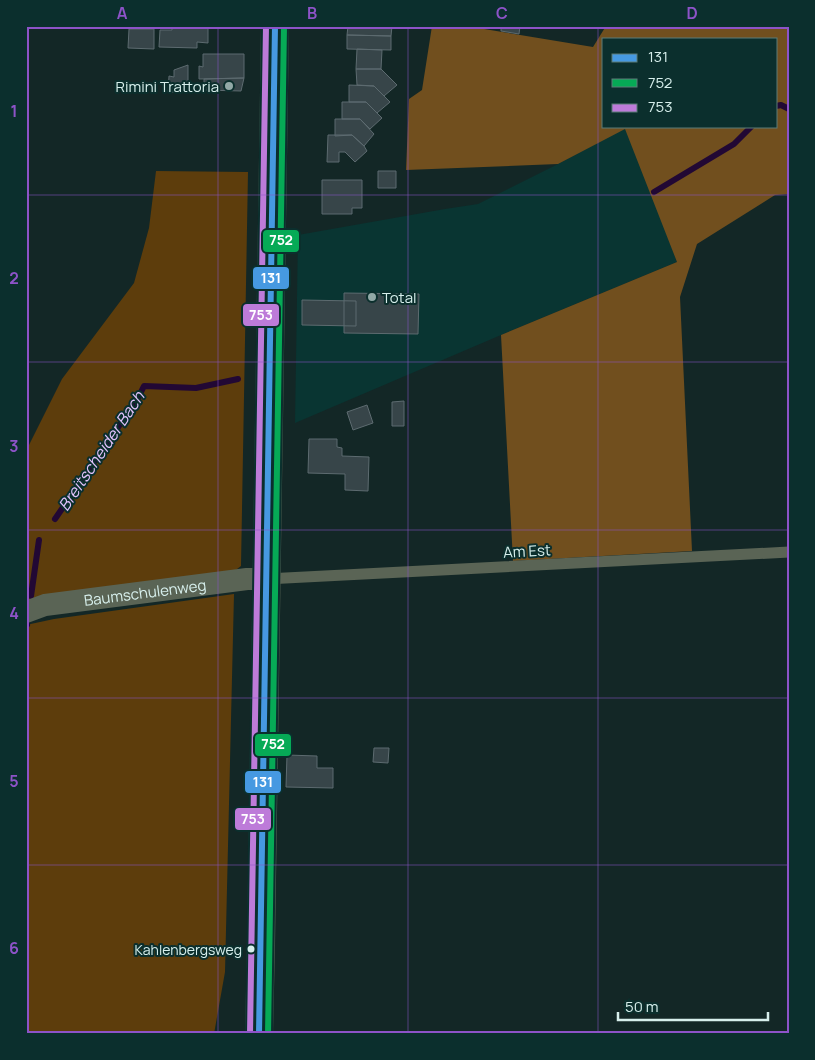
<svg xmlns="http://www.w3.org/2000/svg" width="815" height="1060" viewBox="0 0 815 1060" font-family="Manrope,sans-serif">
  <rect width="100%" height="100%" fill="#132726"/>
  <path fill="#093532" d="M628 126 677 262 501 335 295 423 298 235 445 209 478 204 558 164Z"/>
  <path fill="#5d3d0c" d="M156 171 248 172 241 566 229 575 26 601V451L62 379 134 283 149 228Z
    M234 594 225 972 214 1034H26V625L54 619Z"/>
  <path fill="#714f1e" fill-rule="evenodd" d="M432 26H466L593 47 606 26H789V194L775 195 697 244 680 297 692 551 513 561 501 335 677 262 625 129 558 164 406 170 409 99 422 90ZM604 39H776V126H604Z"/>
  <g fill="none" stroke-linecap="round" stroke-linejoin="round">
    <path stroke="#220834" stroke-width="6" d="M776 106 781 105 789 109
      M654 192 734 144 752 126
      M55 519 138 398 144 386 196 388 238 379
      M31 596 39 540
      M26 626 27 625"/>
  </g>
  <path fill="#374549" stroke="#5d6b70" d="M172 26H208V43L197 42V48L159 47 160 30H172Z
    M348 26H392L391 36 347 35Z
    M501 26H520L519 34 501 31Z
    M129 29H154V49L128 48Z
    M347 35 391 36V50L347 49Z
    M357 49 382 50 381 69H356Z
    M203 54H244V78L199 79V66L203 67Z
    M188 65V92H168L169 76 174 77V70Z
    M356 69H381L397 85 384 96 374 86 357 85Z
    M244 78 241 91 204 90V79Z
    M349 85 374 86 390 102 377 113 366 102H349Z
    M342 102H366L382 118 370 129 360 119H342Z
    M335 119H360L374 134 364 146 352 135 335 136Z
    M328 135H352L364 146 367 151 355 162 345 152H339V162H327Z
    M378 171H396V188H378Z
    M322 180H362V208H352V214H322Z
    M344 293 419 294 418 334 344 333Z
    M302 300 356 301V326L302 325Z
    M404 401V426H392V402Z
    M367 405 373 423 353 430 347 412Z
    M309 439H337V447L342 448V456L369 457 368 491 345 490V474L308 473Z
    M374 748H389L388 763 373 762Z
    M287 755 317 756V768H333V788L286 787Z"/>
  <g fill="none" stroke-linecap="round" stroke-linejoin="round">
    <path stroke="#5a6455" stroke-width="11" d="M266 579 789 552"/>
    <path stroke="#5a6455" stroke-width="22" id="s1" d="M26 612 45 605 247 579H266"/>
    <path stroke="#556354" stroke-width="28" d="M259 1034 261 945 275 26"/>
    <g stroke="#0b2f2d" stroke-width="10">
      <path id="bus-1" d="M259 1034 275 26"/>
    </g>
    <g stroke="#0b2f2d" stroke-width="10">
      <path id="bus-2" d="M268 1034 284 26"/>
    </g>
    <g stroke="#0b2f2d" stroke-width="10">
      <path id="bus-3" d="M250 1034 266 26"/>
    </g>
    <use href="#bus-1" stroke="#4699e1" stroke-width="6"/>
    <use href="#bus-2" stroke="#06aa56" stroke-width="6"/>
    <use href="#bus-3" stroke="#bd7bd9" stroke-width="6"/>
  </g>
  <path fill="none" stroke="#8d53c8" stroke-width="1" stroke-opacity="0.55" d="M218 26V1034M408 26V1034M598 26V1034M26 195H789M26 362H789M26 530H789M26 698H789M26 865H789"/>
  <g fill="#92a9a7" stroke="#0b2f2d" stroke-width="2">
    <circle cx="229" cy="86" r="5"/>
    <circle cx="372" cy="297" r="5"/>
  </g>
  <circle fill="#d7efec" stroke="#0b2f2d" stroke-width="2" cx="251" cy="949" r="4.5"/>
  <g text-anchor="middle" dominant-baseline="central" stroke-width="4" stroke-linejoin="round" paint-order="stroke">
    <g font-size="14" fill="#d7efec" stroke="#0b2f2d" text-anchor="end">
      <text x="242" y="949">Kahlenbergsweg</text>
    </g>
    <g font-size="15" fill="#d7efec" stroke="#0b2f2d" text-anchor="end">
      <text x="219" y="86">Rimini Trattoria</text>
      <text x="382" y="297" text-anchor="start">Total</text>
    </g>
    <g font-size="15" fill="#d7efec" stroke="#0b2f2d">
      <text transform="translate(527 551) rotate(-3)">Am Est</text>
      <text stroke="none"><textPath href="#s1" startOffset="121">Baumschulenweg</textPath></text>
    </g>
    <g font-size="16" font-style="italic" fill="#e2c3fd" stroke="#0b2f2d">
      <text transform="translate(101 451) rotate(-56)">Breitscheider Bach</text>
    </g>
  </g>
  <g stroke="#0b2f2d" stroke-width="2">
    <rect x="262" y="229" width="38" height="24" rx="5" fill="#06aa56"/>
    <rect x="252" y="266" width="38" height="24" rx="5" fill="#4699e1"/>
    <rect x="242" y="303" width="38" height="24" rx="5" fill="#bd7bd9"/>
    <rect x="254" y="733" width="38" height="24" rx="5" fill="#06aa56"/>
    <rect x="244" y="770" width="38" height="24" rx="5" fill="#4699e1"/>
    <rect x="234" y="807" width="38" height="24" rx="5" fill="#bd7bd9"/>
  </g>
  <g font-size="14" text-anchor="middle" font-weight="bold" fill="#fff">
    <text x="281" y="245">752</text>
    <text x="271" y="283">131</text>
    <text x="261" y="320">753</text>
    <text x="273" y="749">752</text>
    <text x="263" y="787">131</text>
    <text x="253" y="824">753</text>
  </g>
  <rect width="815" height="1060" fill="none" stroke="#0b2f2d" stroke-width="55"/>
  <rect x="602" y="38" width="175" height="90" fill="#0b2f2d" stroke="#5d7c79"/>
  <rect x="612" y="54" width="25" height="8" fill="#4699e1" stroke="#5d7c79"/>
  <text x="648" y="62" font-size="15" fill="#d7efec">131</text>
  <rect x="612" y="79" width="25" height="8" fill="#06aa56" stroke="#5d7c79"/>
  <text x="648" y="88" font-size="15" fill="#d7efec">752</text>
  <rect x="612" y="104" width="25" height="8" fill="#bd7bd9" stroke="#5d7c79"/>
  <text x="648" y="112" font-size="15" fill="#d7efec">753</text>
  <path d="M618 1012v8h150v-8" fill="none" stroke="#d7efec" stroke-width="2.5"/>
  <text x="625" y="1012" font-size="15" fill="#d7efec" stroke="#0b2f2d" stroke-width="4" paint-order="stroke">50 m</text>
  <rect x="28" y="28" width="760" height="1004" fill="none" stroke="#8d53c8" stroke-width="2"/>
  <g font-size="16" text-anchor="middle" font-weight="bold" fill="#8d53c8">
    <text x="122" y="19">A</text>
    <text x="312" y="19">B</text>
    <text x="502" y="19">C</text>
    <text x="692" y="19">D</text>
    <text x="14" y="117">1</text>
    <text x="14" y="284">2</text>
    <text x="14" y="452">3</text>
    <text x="14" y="619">4</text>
    <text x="14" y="787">5</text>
    <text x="14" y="954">6</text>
  </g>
</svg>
